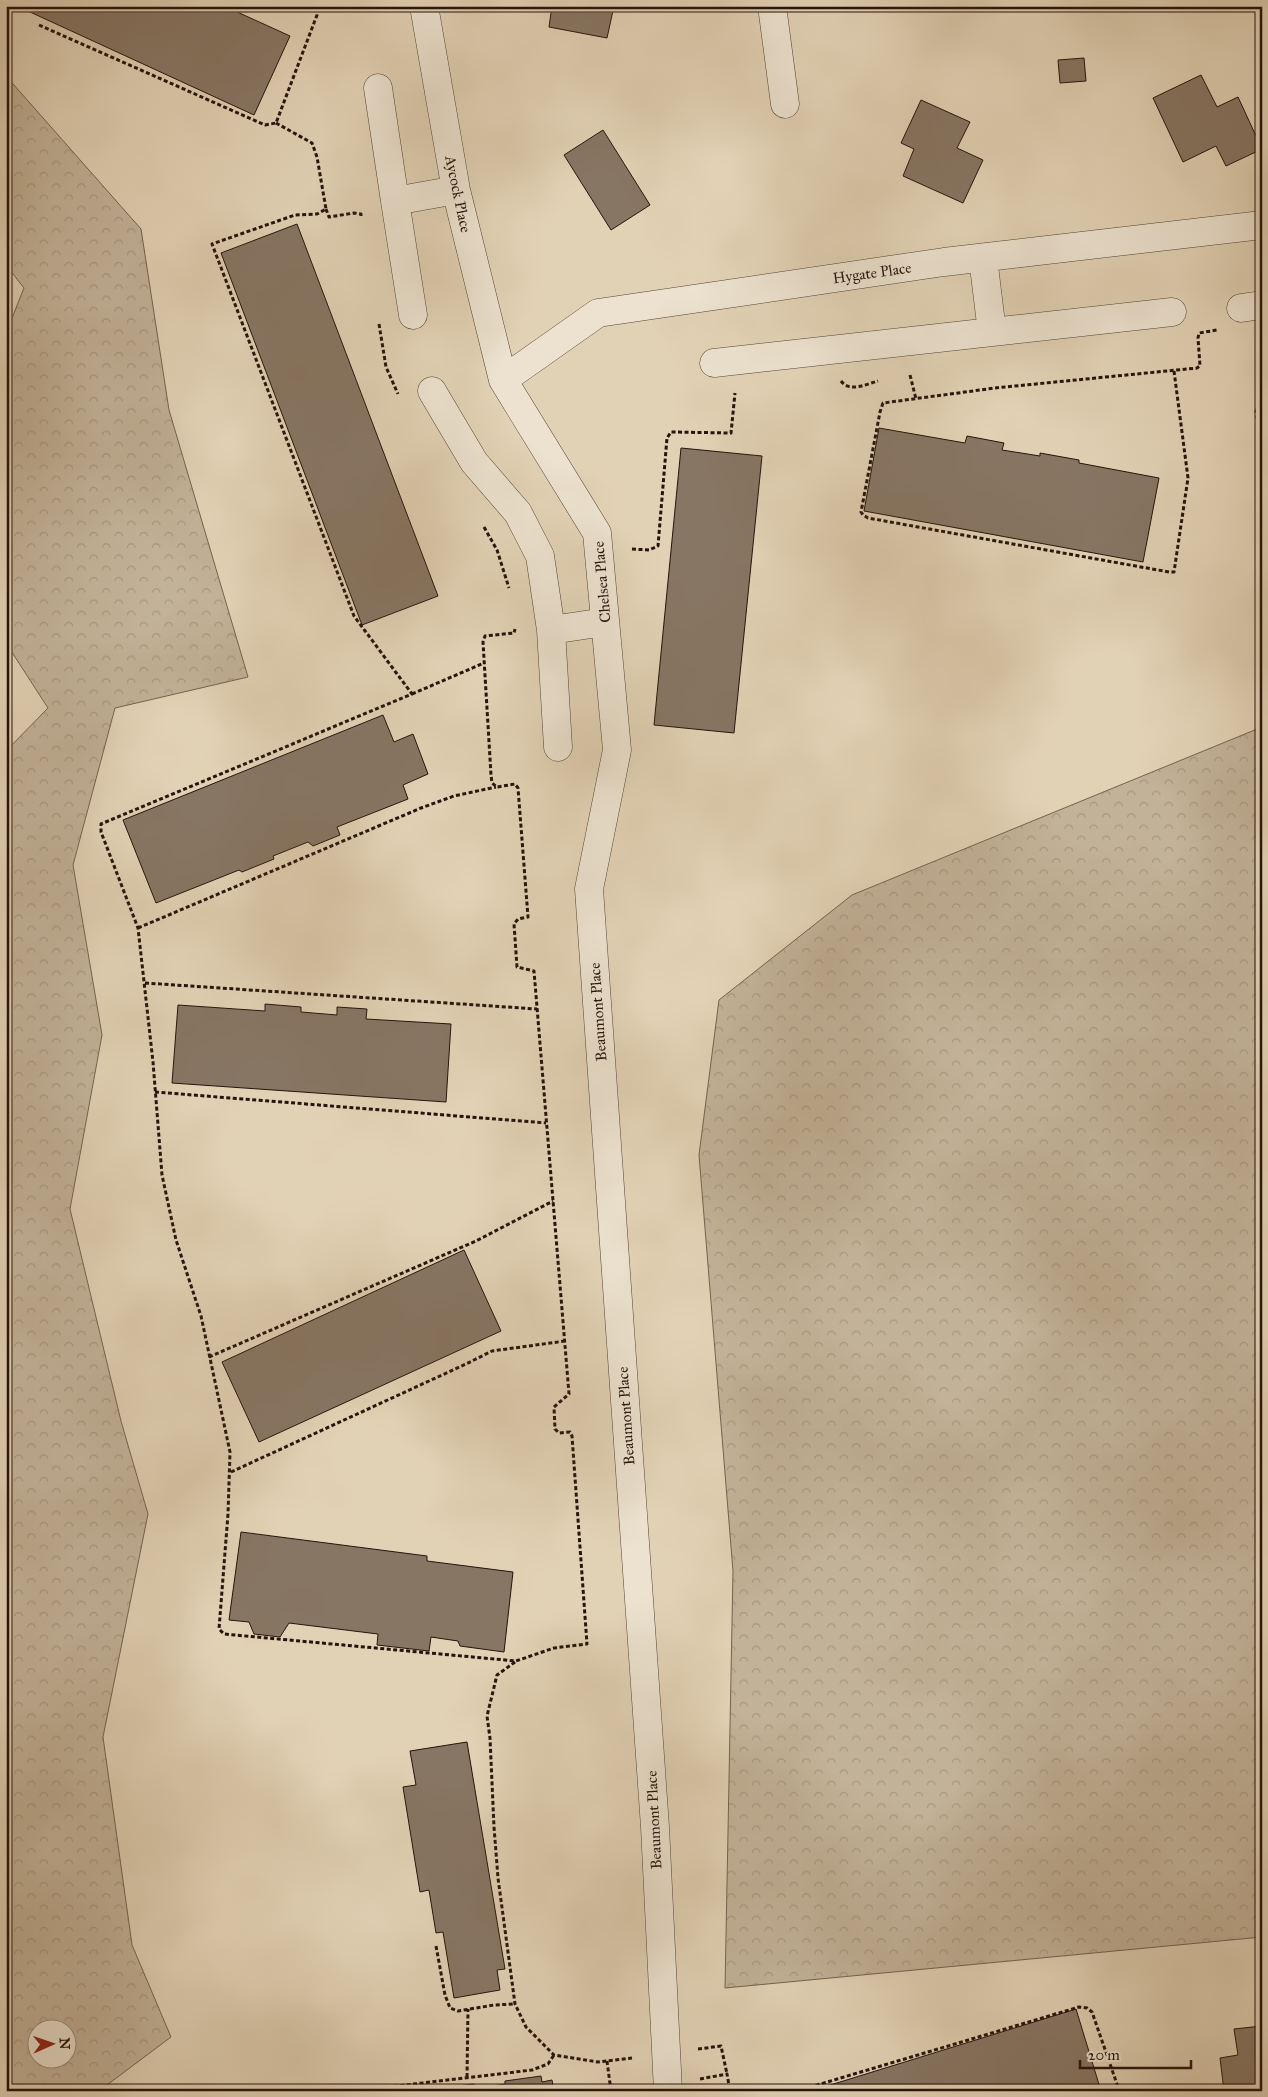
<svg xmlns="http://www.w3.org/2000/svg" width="1268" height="2097" viewBox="0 0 1268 2097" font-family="'IM FELL Great Primer',serif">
  <defs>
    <pattern id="forest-crowns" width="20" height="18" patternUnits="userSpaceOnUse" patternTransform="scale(1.25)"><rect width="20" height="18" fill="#c2b298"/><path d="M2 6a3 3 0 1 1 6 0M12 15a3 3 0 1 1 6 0" fill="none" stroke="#a79882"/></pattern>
  </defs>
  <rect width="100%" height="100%" fill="#e2d2b5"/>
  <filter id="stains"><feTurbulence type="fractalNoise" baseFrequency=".004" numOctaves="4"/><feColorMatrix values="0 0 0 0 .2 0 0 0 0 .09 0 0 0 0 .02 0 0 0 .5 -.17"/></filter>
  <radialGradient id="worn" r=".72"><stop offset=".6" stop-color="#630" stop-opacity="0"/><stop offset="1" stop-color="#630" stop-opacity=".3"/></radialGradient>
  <path fill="url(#forest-crowns)" stroke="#746252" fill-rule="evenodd" d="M6 76 141 229 169 410 248 677 115 708 73 865 102 1035 70 1209 121 1421 148 1514 103 1737 132 1945 171 2037 99 2091H6V751L48 708 6 643V333L24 288 6 265ZM38 2030H68V2060H38Z
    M1262 727V1937L725 1988 733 1571 699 1155 719 1000 852 895Z"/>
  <path fill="#877664" stroke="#25130c" d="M17 6H224L290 36 254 115Z
    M552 6H614L607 38 549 27Z
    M1084 58 1086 81 1060 83 1058 60Z
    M1201 75 1217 107 1238 97 1262 149 1226 166 1216 146 1183 162 1153 98Z
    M921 100 970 122 957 148 983 160 963 203 903 176 914 149 901 143Z
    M603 130 650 205 611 230 564 155Z
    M297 224 438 596 362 625 221 253Z
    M879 428 965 443 967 436 1004 443 1002 450 1040 456V453L1079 460V463L1159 478 1143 562 864 511Z
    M681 448 762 456 734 733 654 725Z
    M383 715 394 742 413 734 428 774 403 785 408 799 337 827 340 835 313 846 308 842 273 856 274 859 242 872 239 870 156 903 123 820Z
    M265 1004 301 1007V1012L337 1015V1007L367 1009 366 1019 451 1024 446 1102 172 1083 178 1005 265 1011Z
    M464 1250 501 1331 259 1442 222 1362Z
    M241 1532 427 1556V1561L513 1572 504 1652 460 1646 458 1641 431 1637 429 1651 377 1645 378 1634 289 1623 280 1637 254 1634 249 1622 229 1620Z
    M467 1742 505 1969 497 1970 500 1990 454 1998 443 1932 436 1933 429 1890 420 1892 403 1787 416 1785 410 1751Z
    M1076 2009 1101 2091H811Z
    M1262 2026V2091H1224L1220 2058 1238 2055 1234 2029Z
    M541 2076 542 2082 552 2080 554 2091H436V2089L473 2084 480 2088 505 2084V2081Z"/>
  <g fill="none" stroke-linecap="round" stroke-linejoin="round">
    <g stroke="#544336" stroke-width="29">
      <path id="minor" d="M424 6 456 190 503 380 597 533 617 750 589 889 655 1827 668 2091
        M772 6 785 104
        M378 88 395 201 456 190
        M395 201 413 315
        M983 258 992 332 1172 312
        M1241 308 1262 305
        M714 363 992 332
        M503 380 598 313 944 262 1262 225
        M432 391 474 462 518 513 540 556 551 630 605 622
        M551 630 558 747"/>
    </g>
    <path stroke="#25130c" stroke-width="3" stroke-dasharray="4 2.5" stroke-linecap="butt" d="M39 25 265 125 276 123 317 15 318 6
      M276 123 312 143 317 157 326 209 317 214 295 215 212 244 354 616 412 694 101 824V832L138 928 153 1062 162 1175 176 1240 201 1316 230 1452 228 1514 219 1629 224 1634 516 1661 554 1648 587 1644 572 1436 570 1432 559 1433 555 1429 554 1407 569 1394 534 971 517 967 514 924 518 919 528 917 518 788 515 784 497 787 492 783 491 775 483 642 485 636 514 633 515 629
      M326 209 329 217 354 213 361 214V216
      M379 324 386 367 398 394
      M1174 371 1188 478 1174 572H1169L868 518 863 515 861 512 880 412 883 403 995 388 1197 368 1200 366 1198 338 1199 333 1217 330
      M910 375 916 399
      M841 381C850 393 866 384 878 381
      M1262 390 1256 412 1262 446
      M484 527 497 550 509 588
      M632 549 649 550 658 546 667 438 671 432 731 433 735 393
      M412 694 484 663
      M138 928 421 808 454 796 496 787
      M145 983 537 1009
      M155 1092 546 1123
      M209 1357 476 1241 553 1201
      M231 1472 466 1364 492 1351 565 1341
      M515 1662 497 1675 487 1716 490 1738 494 1827 498 1878 515 2004 526 2027 554 2055 598 2062 632 2058
      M436 1946 445 1995 450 2008 458 2011 494 2005 515 2004
      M698 2049 721 2046 727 2074
      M607 2061 611 2091
      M467 2077 468 2009
      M700 2079 727 2074 730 2091
      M355 2091 532 2070 548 2064 554 2055
      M797 2091 1079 2007 1087 2008 1092 2012 1118 2087 1117 2091"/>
    <use href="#minor" stroke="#ece2cf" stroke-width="28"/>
  </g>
  <g text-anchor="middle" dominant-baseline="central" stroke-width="4.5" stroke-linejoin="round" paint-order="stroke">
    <g font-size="15" fill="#25130c" stroke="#ece2cf">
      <text transform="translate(458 194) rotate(78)">Aycock Place</text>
      <text transform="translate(872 273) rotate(-8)">Hygate Place</text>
      <text transform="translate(602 582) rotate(-95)">Chelsea Place</text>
      <text transform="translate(598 1012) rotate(-94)">Beaumont Place</text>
      <text transform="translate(626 1416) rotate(-94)">Beaumont Place</text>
      <text transform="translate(654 1820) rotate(-93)">Beaumont Place</text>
    </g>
  </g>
  <rect width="1268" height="2097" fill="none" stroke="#e2d2b5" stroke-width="25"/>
  <rect x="8" y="8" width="1253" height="2082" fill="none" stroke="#25130c" stroke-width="2.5"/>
  <rect x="12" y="12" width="1243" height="2072" fill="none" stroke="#25130c"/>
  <g transform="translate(52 2044) rotate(88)"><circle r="24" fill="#ece2cf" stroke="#9c8f81"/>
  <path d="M0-4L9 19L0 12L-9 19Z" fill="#8f2418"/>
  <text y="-8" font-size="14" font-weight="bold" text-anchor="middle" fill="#25130c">N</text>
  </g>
  <path d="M1080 2060v8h111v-8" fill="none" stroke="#25130c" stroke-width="2.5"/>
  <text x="1088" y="2060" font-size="15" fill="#25130c" stroke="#ece2cf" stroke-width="4" paint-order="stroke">20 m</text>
  <rect width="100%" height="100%" filter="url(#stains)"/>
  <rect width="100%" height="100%" fill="url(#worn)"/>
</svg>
